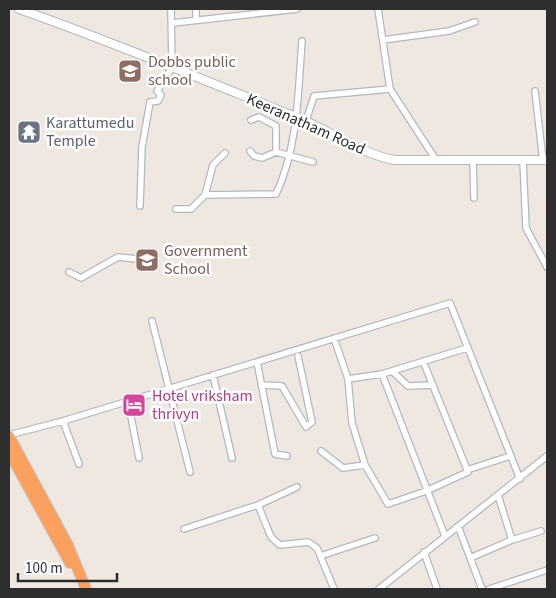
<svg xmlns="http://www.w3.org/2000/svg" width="556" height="598" viewBox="0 0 556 598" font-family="'Source Sans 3',sans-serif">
  <rect width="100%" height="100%" fill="#eee8e1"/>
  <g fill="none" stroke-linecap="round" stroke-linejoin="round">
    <g stroke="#b4b7c0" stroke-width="8">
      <path id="street" d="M196 9V19
        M173 23 297 9
        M383 40 449 31 475 22
        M390 89 436 160
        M535 91 543 161
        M251 120 259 117 276 126V152L313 162
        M306 121 314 96 390 89 378 9
        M250 151 254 156 262 158 276 152
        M473 161 474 198
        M523 161 526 228 547 267
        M205 195 276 194C298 148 298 92 302 41
        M140 206 142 147 150 102 158 101 161 95 157 91 172 68 171 9
        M176 209H191L205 195 213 165 225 153
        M69 272 81 278 118 257 138 259
        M152 321 190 472
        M334 338 348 379 352 423 365 465 388 504 426 491 468 472 423 361
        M257 362 275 454 287 456
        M392 371 408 386 433 385
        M382 374 445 536
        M213 375 232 458
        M348 379 382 374 467 348
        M262 385 282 386 306 427 312 422 298 356
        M128 401 139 458
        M63 421 79 464
        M9 435 63 421 450 303 520 479
        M321 451 343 468 365 465
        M467 470 510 456
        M258 505 271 537 280 545 308 542 317 548 334 589
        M458 526 482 589
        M184 529 258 505 297 487
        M512 540 541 531
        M424 552 437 589
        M320 556 375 538
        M470 558 512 540 498 495
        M379 589 547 456
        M489 589 547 570"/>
    </g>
    <g stroke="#b4b7c0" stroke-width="10">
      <path id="secondary" d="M19 9C113 42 204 80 296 117 329 130 359 153 394 160H547"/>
    </g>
    <g stroke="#c9c9c9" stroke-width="12">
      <path id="highway" d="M9 436 68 545 86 589
        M9 452 70 563"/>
    </g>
    <use href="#street" stroke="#fff" stroke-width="5.5"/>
    <use href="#secondary" stroke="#fff" stroke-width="8"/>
    <use href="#highway" stroke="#fba15f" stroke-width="10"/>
  </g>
  <defs>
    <g id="school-square" transform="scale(1.25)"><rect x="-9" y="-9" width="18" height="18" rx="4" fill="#8d6e63" stroke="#fff"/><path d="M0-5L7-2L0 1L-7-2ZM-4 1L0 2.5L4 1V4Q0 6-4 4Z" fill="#fff"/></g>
    <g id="temple-square" transform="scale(1.25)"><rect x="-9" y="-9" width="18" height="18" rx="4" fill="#6b7280" stroke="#fff"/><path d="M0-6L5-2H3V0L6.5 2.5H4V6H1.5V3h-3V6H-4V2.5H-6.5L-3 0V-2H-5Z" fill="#fff"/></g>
    <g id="hotel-square" transform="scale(1.25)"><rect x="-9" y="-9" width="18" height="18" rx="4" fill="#d1479c" stroke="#fff"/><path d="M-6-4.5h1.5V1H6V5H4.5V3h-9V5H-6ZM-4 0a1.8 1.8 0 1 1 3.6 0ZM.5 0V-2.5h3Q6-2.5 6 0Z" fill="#fff"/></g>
  </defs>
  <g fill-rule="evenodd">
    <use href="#school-square" x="130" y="71"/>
    <use href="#temple-square" x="29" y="132"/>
    <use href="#school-square" x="147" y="260"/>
    <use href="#hotel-square" x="134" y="405"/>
  </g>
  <g text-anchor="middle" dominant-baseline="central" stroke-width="5" stroke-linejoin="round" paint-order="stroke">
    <g font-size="16" fill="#785e54" stroke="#fff" text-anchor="start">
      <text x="148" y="62">Dobbs public<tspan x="148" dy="18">school</tspan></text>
      <text x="164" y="251">Government<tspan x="164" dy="18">School</tspan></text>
    </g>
    <g font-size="16" fill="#5b616d" stroke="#fff" text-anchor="start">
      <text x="46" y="123">Karattumedu<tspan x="46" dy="18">Temple</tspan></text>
    </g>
    <g font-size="16" fill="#2e2e2e" stroke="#fff">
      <text transform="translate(306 124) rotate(24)">Keeranatham Road</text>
    </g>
    <g font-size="16" fill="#b23c85" stroke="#fff" text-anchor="start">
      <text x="152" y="396">Hotel vriksham<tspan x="152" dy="18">thrivyn</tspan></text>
    </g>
  </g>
  <rect width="556" height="598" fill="none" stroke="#2e2e2e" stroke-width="20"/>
  <path d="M18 573v8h99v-8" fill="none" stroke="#2e2e2e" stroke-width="2.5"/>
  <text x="25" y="573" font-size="15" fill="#2e2e2e" stroke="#ffffff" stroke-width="4" paint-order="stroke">100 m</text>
</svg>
